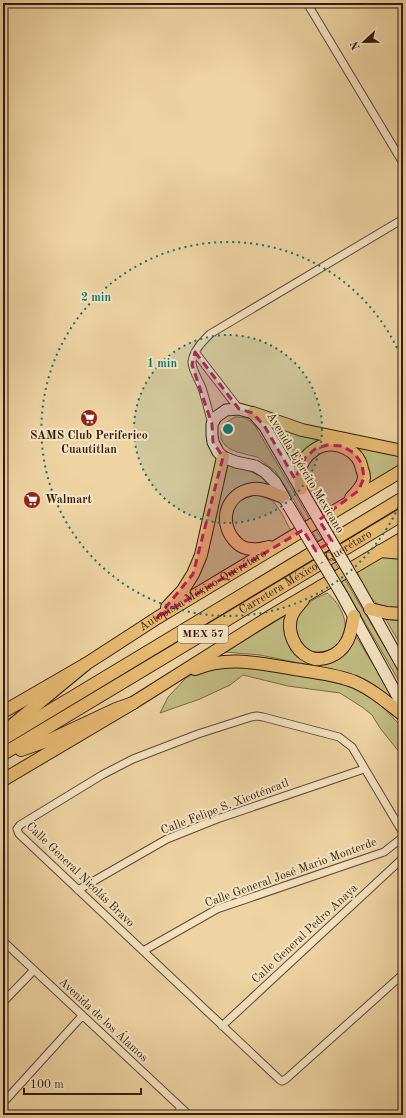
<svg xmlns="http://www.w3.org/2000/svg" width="406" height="1118" viewBox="0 0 406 1118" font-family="'Old Standard TT',serif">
  <rect width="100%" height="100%" fill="#eed4a3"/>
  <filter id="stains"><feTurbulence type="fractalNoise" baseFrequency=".005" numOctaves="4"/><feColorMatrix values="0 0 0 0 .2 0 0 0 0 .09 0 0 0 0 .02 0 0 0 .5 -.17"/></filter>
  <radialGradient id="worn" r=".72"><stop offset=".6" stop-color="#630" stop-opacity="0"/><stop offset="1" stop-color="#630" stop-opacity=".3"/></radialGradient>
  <path fill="#c0bb80" stroke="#7a6a44" d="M235 417C246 417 248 418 255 426L403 678V688L291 495 275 471 257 457 237 452 230 449 225 445 221 439V431L225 423Z
    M268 425 403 454V464L368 484V475L332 441 295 469Z
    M325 448 350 454 360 475 354 492 322 514 306 487 305 466 308 459Z
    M230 465 243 468 262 477 270 488 246 487 222 526 255 552 219 573 182 596 195 583 211 538 227 466Z
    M257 494 273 501 281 512 291 531 273 543 252 545 244 542 234 533 231 514 237 503 245 498Z
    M403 555V610C397 610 389 610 384 608 370 602 363 584 357 572L384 556Z
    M327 593C355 615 352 658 309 651 305 647 301 644 298 640 291 630 295 616 303 608 309 601 318 597 327 593Z
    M290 613 285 630 287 641 298 654 335 661C347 653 353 649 354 633L398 705 369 682 351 674 260 655 224 652Z
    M385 618 391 620H403V649Z
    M241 664 312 677 358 688 377 701 399 724 403 729V757L380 728 372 715 362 707 340 693 288 686 243 675 230 685 200 699 160 713 168 697 186 678 198 671Z"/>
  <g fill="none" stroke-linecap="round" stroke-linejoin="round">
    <g stroke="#63482f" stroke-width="9">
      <path id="minor" d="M307 3 403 163
        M195 352 239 409
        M212 424C209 412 206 400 202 388 199 380 192 370 192 362 193 351 203 341 210 334L403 219
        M403 833 352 747 339 737 263 717 257 716 251 717 198 734 133 759 102 775 20 825 17 829 19 834 280 1080 282 1081 286 1079 403 974
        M78 890 167 839 217 819 364 769
        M3 941 189 1115
        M143 951 217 909 384 852 403 837
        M3 1002 34 970
        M222 1026 403 858
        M3 1103 82 1016
        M176 1115 181 1108"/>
    </g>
    <g stroke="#63482f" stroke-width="11">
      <path id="tertiary" d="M402 1115 403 1114"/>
    </g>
    <g stroke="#351a08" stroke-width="13">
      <path id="secondary" d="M286 501 275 482 265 472 255 466 236 462 223 457 218 452 213 442 212 435V424L216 417 226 410 239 409 253 413 265 427 309 503
        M357 585 403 667
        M342 595 403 706"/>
    </g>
    <g stroke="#351a08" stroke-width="14">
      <g id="primary">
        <path d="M253 413 302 430 403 451"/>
        <path d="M301 489C301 483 300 476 300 470 301 465 305 458 309 454 312 452 315 449 319 447 336 440 359 450 362 469 363 471 364 475 364 478 363 486 356 493 351 498"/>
        <path d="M269 547C264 548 257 550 251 549 246 549 240 546 237 543 217 524 225 493 253 489 263 488 274 493 283 497"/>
        <path d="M380 551 403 553"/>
        <path d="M303 600C299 605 294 610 292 615 286 630 294 650 309 657 322 663 339 655 346 643 351 636 352 625 354 616"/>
        <path d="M167 607 183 590 193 574 201 555 223 457"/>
        <path d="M370 609 387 613 403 614"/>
        <path d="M195 669C230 654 266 665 301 670 319 673 338 675 355 682 373 690 388 703 403 715"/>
        <path id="s1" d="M3 712 86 664 157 618 403 470"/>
        <path d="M3 780 133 703 271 616 403 538"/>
      </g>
    </g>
    <g stroke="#351a08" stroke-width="14">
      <g id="trunk">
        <path d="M5 731 86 664"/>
        <path d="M3 739 403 498"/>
        <path d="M21 750 52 739 116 709 133 703"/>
        <path id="s2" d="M3 754 403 514"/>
      </g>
    </g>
    <use href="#minor" stroke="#f4e3c3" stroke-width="7"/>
    <use href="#tertiary" stroke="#f4e3c3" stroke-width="9"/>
    <use href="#secondary" stroke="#f4e3c3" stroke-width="11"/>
    <use href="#primary" stroke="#e7ba72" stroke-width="12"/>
    <use href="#trunk" stroke="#e7ba72" stroke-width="12"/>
    <g stroke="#351a08" stroke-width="13" stroke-linecap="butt">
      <path id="secondary-bridge" d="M309 503 357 585
        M288 505 342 595"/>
    </g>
    <use href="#secondary-bridge" stroke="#f4e3c3" stroke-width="11"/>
  </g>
  <path fill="#c2185b" fill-opacity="0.2" stroke="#c2185b" stroke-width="3" stroke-dasharray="8 5" stroke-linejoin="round" d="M195 352 239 409 253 413 265 427 295 479 305 458 315 449 327 445 342 446 354 453 362 464 364 478 358 491 319 520 332 541 316 551 303 530 157 618 193 574 223 457 213 442 212 424 192 365Z"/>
  <circle cx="228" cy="429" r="94" fill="#0f766e" fill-opacity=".12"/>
  <g fill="none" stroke="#0f766e" stroke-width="2" stroke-dasharray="2 4">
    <circle cx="228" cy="429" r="94"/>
    <path d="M403 496A187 187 0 1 1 403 362"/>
  </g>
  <defs>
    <g id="supermarket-disc" transform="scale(0.9)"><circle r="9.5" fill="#8f2418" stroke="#f4e3c3"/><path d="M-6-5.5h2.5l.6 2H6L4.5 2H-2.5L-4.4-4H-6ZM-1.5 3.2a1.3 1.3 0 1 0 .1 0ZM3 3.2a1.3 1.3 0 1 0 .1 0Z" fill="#fff"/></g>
  </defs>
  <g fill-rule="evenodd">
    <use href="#supermarket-disc" x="89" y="418"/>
    <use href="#supermarket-disc" x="32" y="500"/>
  </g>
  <g text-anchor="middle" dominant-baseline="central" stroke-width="4" stroke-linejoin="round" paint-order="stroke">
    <rect fill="#f4e3c3" stroke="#6e5640" stroke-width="1" x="178" y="625" width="50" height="18" rx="3"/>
    <g font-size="11" font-weight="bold" fill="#351a08">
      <text x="203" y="634">MEX 57</text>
    </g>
    <g font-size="12" font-weight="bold" fill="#351a08" stroke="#f4e3c3">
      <text x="89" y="436">SAMS Club Periferico<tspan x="89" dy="14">Cuautitlan</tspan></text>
      <text x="45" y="500" text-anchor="start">Walmart</text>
    </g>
    <g font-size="12" fill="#351a08" stroke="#f4e3c3">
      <text transform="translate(305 473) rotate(59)">Avenida Ejército Mexicano</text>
      <text stroke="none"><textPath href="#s2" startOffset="353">Carretera México - Querétaro</textPath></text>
      <text stroke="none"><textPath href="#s1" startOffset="234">Autopista México-Querétaro</textPath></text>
      <text transform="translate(225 807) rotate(-21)">Calle Felipe S. Xicoténcatl</text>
      <text transform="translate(291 873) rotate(-20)">Calle General José Mario Monterde</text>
      <text transform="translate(80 875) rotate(44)">Calle General Nicolás Bravo</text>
      <text transform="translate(305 934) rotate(-43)">Calle General Pedro Anaya</text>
      <text transform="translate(103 1020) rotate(43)">Avenida de los Álamos</text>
    </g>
  </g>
  <circle cx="228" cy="429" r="6" fill="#0f766e" stroke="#f4e3c3" stroke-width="2"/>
  <g font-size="12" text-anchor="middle" font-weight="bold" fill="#0f766e" stroke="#f4e3c3" stroke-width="4" stroke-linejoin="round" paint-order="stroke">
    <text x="96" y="301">2 min</text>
    <text x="162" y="367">1 min</text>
  </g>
  <rect width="406" height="1118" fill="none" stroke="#eed4a3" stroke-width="16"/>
  <rect x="4" y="4" width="398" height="1110" fill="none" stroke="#351a08" stroke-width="2"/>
  <rect x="8" y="8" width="390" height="1102" fill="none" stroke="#351a08"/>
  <g transform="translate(364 42) rotate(248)" stroke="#f4e3c3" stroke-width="3" paint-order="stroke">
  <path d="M0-3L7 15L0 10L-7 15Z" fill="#351a08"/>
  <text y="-6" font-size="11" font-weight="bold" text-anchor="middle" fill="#351a08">N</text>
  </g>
  <path d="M24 1088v6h117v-6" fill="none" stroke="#351a08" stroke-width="2"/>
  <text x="30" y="1088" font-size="12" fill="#351a08" stroke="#f4e3c3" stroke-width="3" paint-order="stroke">100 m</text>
  <rect width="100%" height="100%" filter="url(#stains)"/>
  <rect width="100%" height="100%" fill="url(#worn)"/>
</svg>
